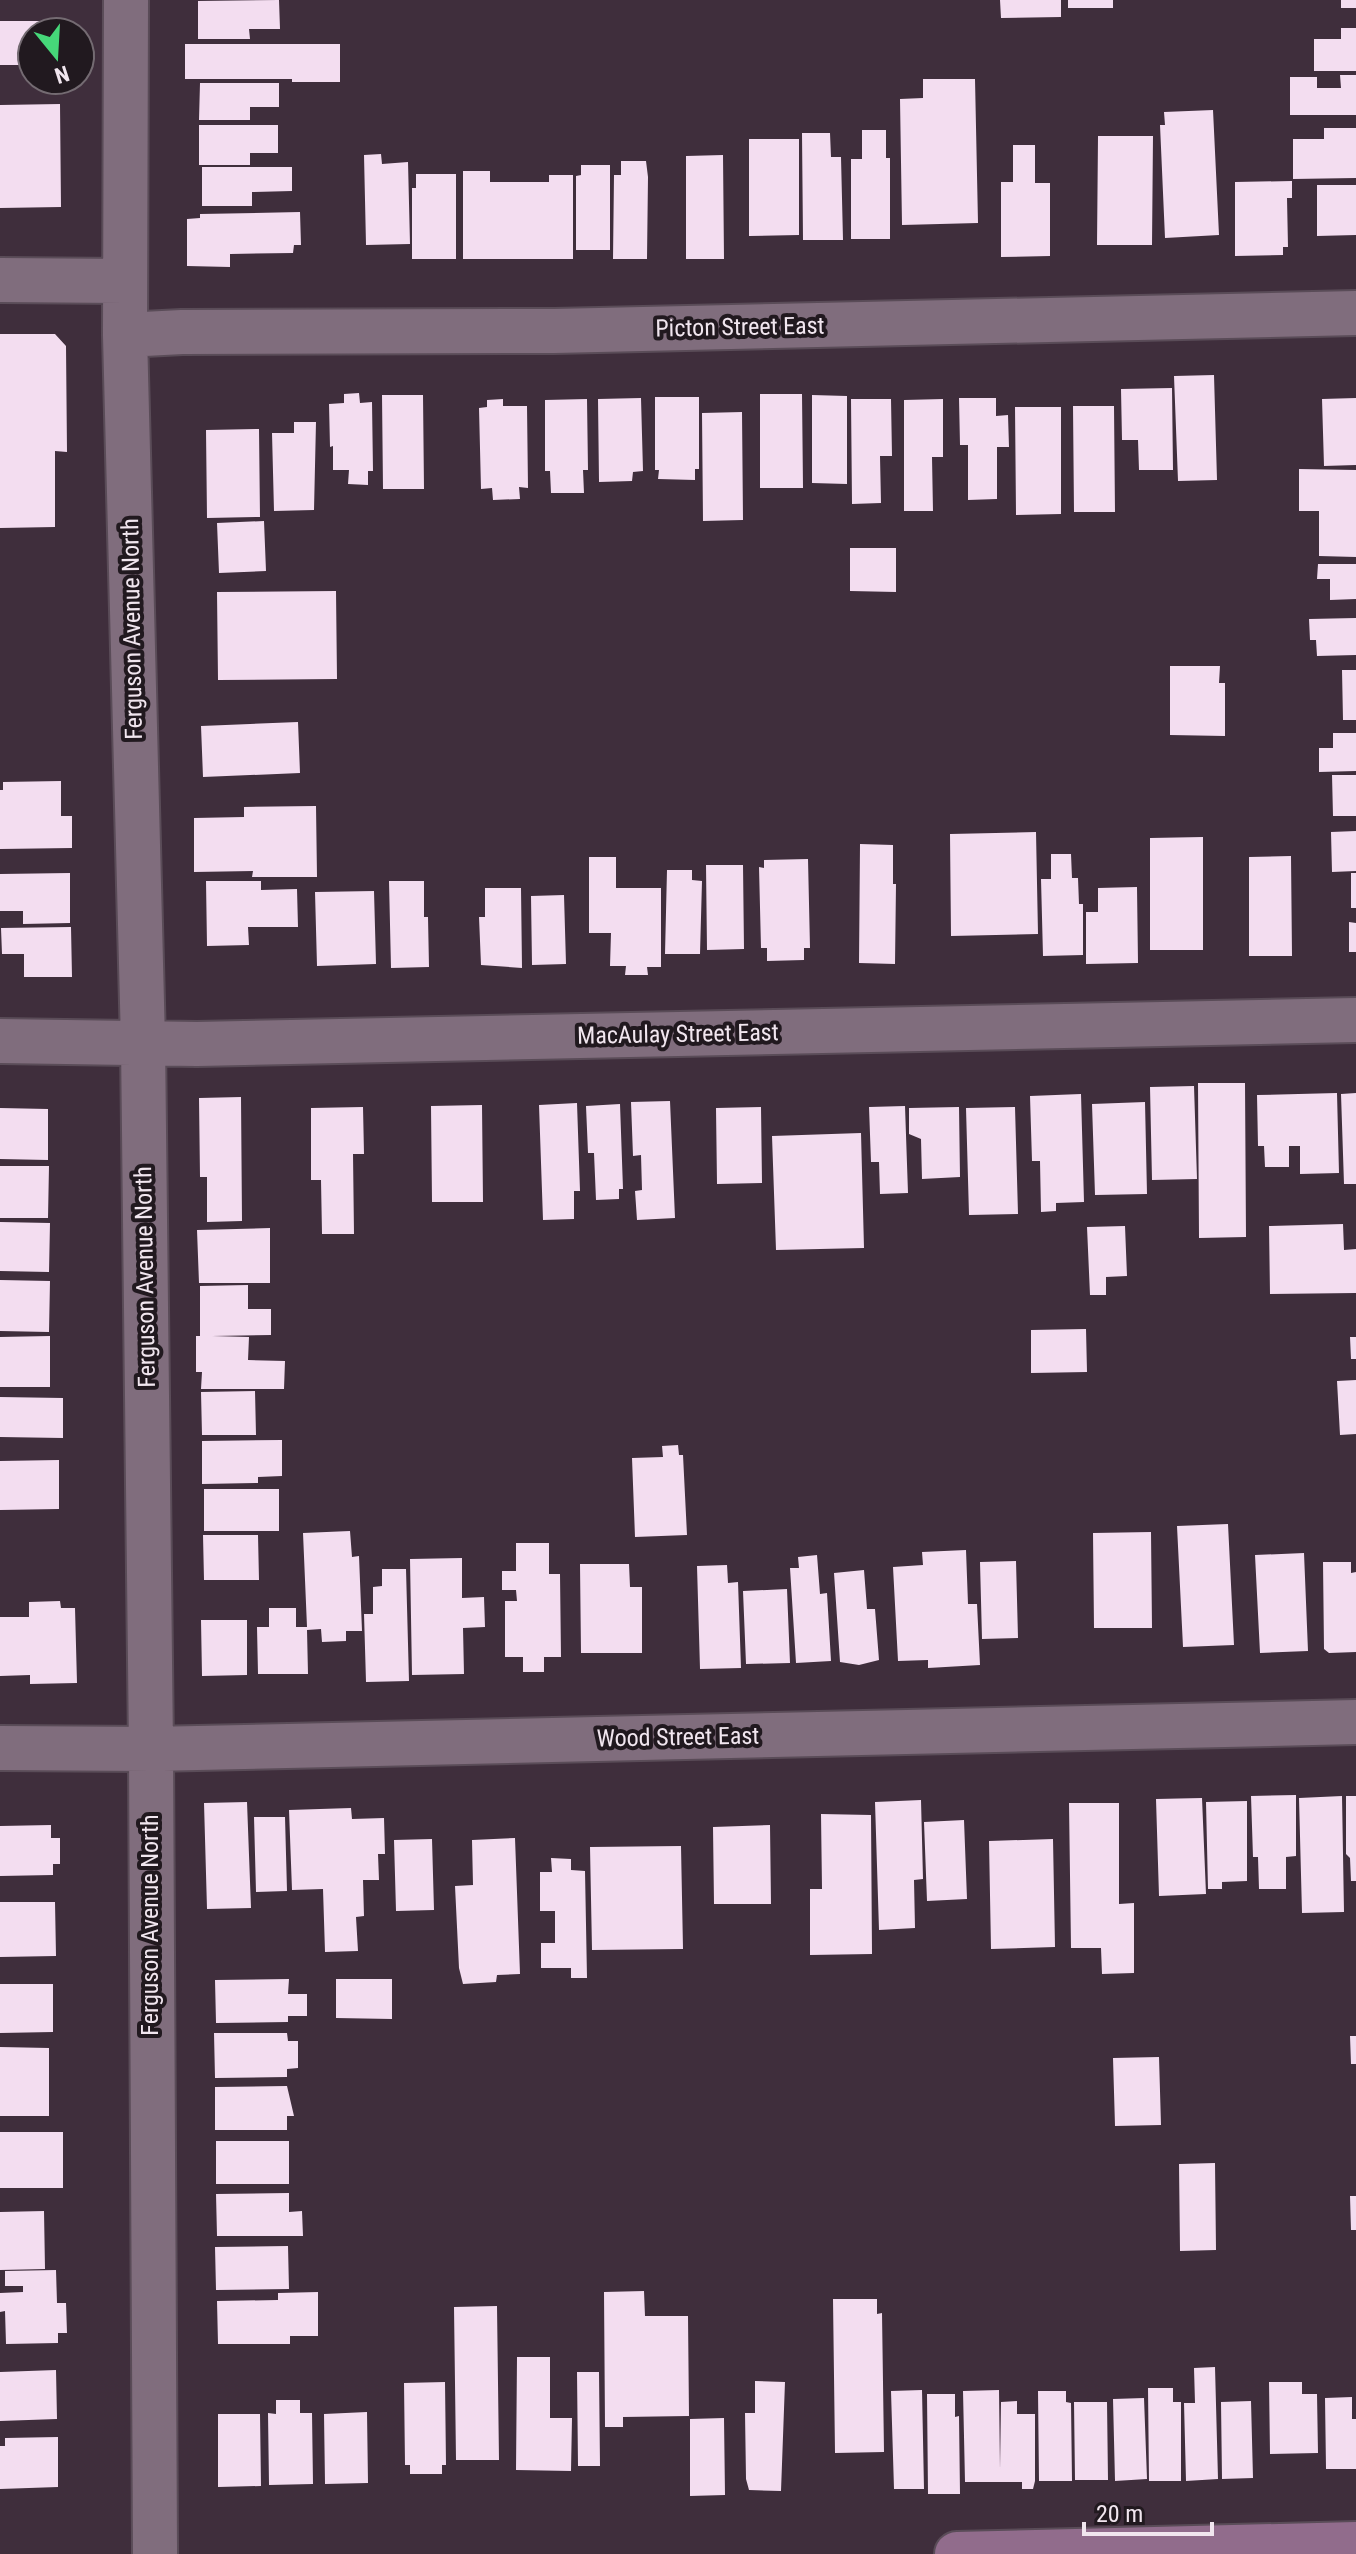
<svg xmlns="http://www.w3.org/2000/svg" width="1356" height="2554" viewBox="0 0 1356 2554" font-family="'Roboto Condensed',sans-serif">
  <rect width="100%" height="100%" fill="#3f2e3c"/>
  <path fill="#f3ddf0" d="M279 0 280 29H249L250 39H198V1Z
    M1000 0H1061V17L1001 18Z
    M1068 0H1113V8H1068Z
    M1341 0H1356V8H1341Z
    M0 21H47V32H32V65H0Z
    M1341 28H1356V71H1314V39H1341Z
    M185 44H340V82H292V79H185Z
    M1340 75H1356V115H1290V77H1317V88H1341Z
    M923 79H975L978 223 902 225 900 99 923 98Z
    M200 83H279V107H250V120H199Z
    M60 104 61 207 0 208V105Z
    M1213 110 1219 235 1165 238 1160 125H1165L1164 112Z
    M199 125H278V153H250V165H199Z
    M1324 128H1356V178L1293 179V139H1324Z
    M862 130H886V158H890V239H851V159H862Z
    M802 133H830L831 157H841L843 240H803Z
    M1098 136H1153L1152 245H1097Z
    M749 139H799V235L749 236Z
    M1013 145H1035V183H1050V256L1001 257V182H1013Z
    M381 154 382 164 408 162 410 244 366 245 364 155Z
    M723 155 724 259H686V156Z
    M621 161H646L648 177 647 259H613L614 175H621Z
    M581 165H610V250H576V176L581 175Z
    M202 167H292V191L252 192V206H202Z
    M463 171H490V182H549V175H573V259H463Z
    M416 174H456V259H412V188H416Z
    M1292 181V198H1287L1288 247H1283V255L1235 256V182Z
    M1317 185H1356V235L1317 236Z
    M300 212 301 245H294L293 253 230 254V267L187 266V219L200 218V214Z
    M0 334H55L66 346 67 452 55 451V527L0 528Z
    M1214 375 1217 480 1178 481 1174 376Z
    M1172 388 1173 470H1139L1138 440H1122L1121 389Z
    M359 393 360 403 372 402 373 471H368V485L348 484 349 470H333V446L330 447 329 404 344 403V394Z
    M760 394H802L803 488H760Z
    M382 395H423L424 489H383Z
    M812 395 847 396V484L812 483Z
    M655 397H699V469H695V480L658 479 659 470H655Z
    M641 398 643 471 633 472 632 481 599 482 598 399Z
    M959 398H996V416L1008 415 1009 447H997V499L968 500V445H960Z
    M1356 398V465L1324 466 1322 399Z
    M503 399V406H527L528 488 519 487 520 499 493 500 492 488 481 489 479 408 487 407V400Z
    M587 399 588 470H583L584 493H551L550 471H545V400Z
    M851 399H891L892 456H880L881 503 852 504Z
    M943 399V457H932L933 511H904V400Z
    M1073 406H1114L1115 512H1074Z
    M1015 407H1061V514L1016 515Z
    M742 412 743 520 703 521 702 413Z
    M294 422H316L314 510 274 511 272 433H294Z
    M259 429 260 517 207 518 206 430Z
    M1299 469 1356 470V557L1319 556V511H1299Z
    M264 521 266 571 219 573 217 523Z
    M850 548H896V592L850 591Z
    M1318 564H1356V599L1330 600V579H1317Z
    M336 591 337 679 218 680 217 592Z
    M1356 618V655L1317 656 1316 640H1310L1309 619Z
    M1170 666H1220L1219 683H1225V736L1170 735Z
    M1342 670H1356V720H1343Z
    M298 722 300 773 203 777 201 726Z
    M1333 733H1356V771L1319 772V748H1333Z
    M1332 775H1356V816H1333Z
    M61 781V816H72V848L0 849V790H3V782Z
    M316 806 317 877H252L253 871 194 872V818L244 817V807Z
    M1356 831V871L1332 872 1331 832Z
    M1036 832 1038 934 951 936 950 834Z
    M1203 837V950H1150V838Z
    M860 844 893 845V884H896L895 964 859 963Z
    M1051 854H1071L1072 878H1078L1079 904H1083V955L1043 956 1041 879H1051Z
    M1291 856 1292 956H1249V857Z
    M589 857H616V888H661V967H647L648 975H625L626 966H610L611 933H589Z
    M808 859 810 948H804V960L767 961V948H761L759 867 764 868V860Z
    M706 865H743L744 949 707 950Z
    M667 870H692V880L702 881 700 954H665Z
    M70 873V923L23 924V911H0V874Z
    M1351 873H1356V908H1351Z
    M206 881H261V890L297 889 298 927H248L249 945 207 946Z
    M389 881H424V917H428L429 967 391 968Z
    M1137 887 1138 963 1086 964V912H1098V888Z
    M485 888H521L522 968 481 965 479 917H485Z
    M374 891 376 964 317 966 315 892Z
    M564 895 566 964 532 965 531 896Z
    M1349 922 1356 923V952H1349Z
    M71 927 72 977H24V954H2L1 928Z
    M1198 1083H1245L1246 1237 1199 1238Z
    M1194 1086 1197 1179 1152 1180 1150 1087Z
    M1337 1093 1339 1173 1300 1174V1146H1289V1167H1265L1264 1146H1258L1257 1095Z
    M1356 1093V1184H1344L1341 1094Z
    M1081 1094 1084 1202 1056 1203V1211L1041 1212 1040 1161H1032L1030 1096Z
    M241 1097 242 1221 207 1222V1177H200L199 1098Z
    M670 1101 675 1218 637 1220 635 1191 642 1190 641 1155 633 1156 631 1102Z
    M1145 1102 1147 1194 1095 1195 1092 1104Z
    M577 1103 580 1191H574V1219L543 1220 539 1105Z
    M620 1104 623 1189H619V1199L596 1200 594 1153H588L586 1106Z
    M482 1105 483 1202H432L431 1106Z
    M905 1106 908 1193 880 1194 879 1162H871L869 1107Z
    M363 1107 364 1154H353L354 1234H322L321 1180H311V1108Z
    M761 1107 762 1183 717 1184 716 1108Z
    M959 1107 960 1177 922 1179 921 1139 909 1134V1108Z
    M1015 1107 1018 1214 969 1215 966 1108Z
    M0 1108 48 1109V1160L0 1159Z
    M861 1133 864 1248 776 1250 772 1136Z
    M0 1166H49L48 1218H0Z
    M0 1222 50 1223 49 1272 0 1271Z
    M1343 1224 1344 1250 1356 1249V1293L1270 1294 1269 1226Z
    M1125 1226 1127 1276 1106 1277V1295H1090L1087 1227Z
    M270 1228V1283H199L197 1230Z
    M0 1280 50 1281 49 1332 0 1331Z
    M248 1285V1309H271V1335L212 1336 249 1337 248 1360 285 1361 284 1389H201L202 1372H196V1336H200V1286Z
    M1086 1329 1087 1372 1031 1373V1330Z
    M50 1336V1387H0V1337Z
    M1350 1337H1356V1359H1351Z
    M1356 1380V1434L1340 1435 1337 1381Z
    M255 1391 256 1435H202L201 1392Z
    M0 1397 63 1398V1438L0 1437Z
    M282 1440V1476L258 1477V1483L202 1484V1441Z
    M678 1445 679 1455H683L687 1535 635 1537 632 1458 663 1457 662 1446Z
    M59 1460V1509L0 1510V1461Z
    M204 1489H279V1531H204Z
    M1228 1524 1234 1645 1183 1647 1177 1526Z
    M350 1531 352 1557 359 1556 362 1631H346V1641L322 1642 321 1629 307 1630 308 1674H258L257 1627H269V1608H296V1627H307L303 1533Z
    M1151 1532 1152 1628H1094L1093 1533Z
    M203 1535H258L259 1580H204Z
    M516 1543H549V1574H560L561 1657H544V1672H523V1657H505V1601H517L516 1590H502V1571H516Z
    M966 1550 968 1604H977L980 1665 928 1668V1660L898 1661 893 1567 923 1565 922 1552Z
    M1304 1553 1308 1651 1260 1653 1255 1555Z
    M817 1555 820 1594 827 1593 831 1661 796 1663 790 1568H799L798 1557Z
    M462 1558V1598L484 1597 485 1627 463 1628 464 1674 412 1675 410 1559Z
    M1016 1561 1018 1638 982 1639 980 1562Z
    M1323 1562H1351V1573L1356 1572V1652L1329 1653 1324 1649Z
    M580 1564H629L630 1587H642V1653H581Z
    M727 1565 728 1583 738 1582 741 1668 700 1669 697 1566Z
    M382 1569H406L409 1681 366 1682 364 1614H373V1587L382 1586Z
    M864 1570 867 1609H875L879 1660 859 1665 840 1662 834 1573Z
    M787 1589 790 1663 746 1664 743 1591Z
    M60 1601 61 1608H75L77 1683 30 1684V1675L0 1676V1617H29V1602Z
    M201 1620H247V1675L202 1676Z
    M1296 1795V1856L1286 1857V1889H1259L1258 1857H1253L1251 1796Z
    M1342 1796 1344 1912 1302 1913 1299 1798Z
    M1346 1796H1356V1881H1351L1350 1858 1346 1854Z
    M1202 1798 1206 1894 1159 1896 1156 1799Z
    M921 1800 923 1879 914 1880 915 1928 879 1930 875 1802Z
    M1247 1801V1881L1222 1882V1889H1208L1206 1802Z
    M247 1802 251 1908 207 1909 204 1803Z
    M1069 1803H1119V1904L1134 1903V1973L1102 1974 1101 1948H1071Z
    M351 1808 352 1819 384 1818 385 1854H378L379 1880H363L364 1916 356 1917 358 1951 325 1952 323 1889 292 1890 289 1810Z
    M821 1814 871 1815 872 1954 810 1955V1889H822Z
    M254 1817H285L287 1891 256 1892Z
    M964 1820 967 1899 927 1901 924 1822Z
    M51 1825V1838H60V1864H53V1875L0 1876V1826Z
    M770 1825 771 1904H714L713 1827Z
    M515 1838 520 1974 497 1975 496 1982 463 1984 459 1968 455 1886 473 1885 472 1840Z
    M432 1839 434 1910 396 1911 394 1840Z
    M1053 1839 1055 1947 991 1949 989 1841Z
    M681 1846 683 1949 592 1950 590 1847Z
    M551 1858 571 1859V1870L585 1871 587 1978H571V1968H541V1943H555V1911H540V1872H552Z
    M0 1902H55L56 1956 0 1957Z
    M289 1979 288 1994H307V2016H288V2022L216 2023 215 1980Z
    M336 1979H392V2019L336 2018Z
    M0 1984H53V2032L0 2033Z
    M214 2033H287L288 2041H298V2068L287 2069V2077L215 2078Z
    M1350 2036H1356V2064H1351Z
    M0 2047 49 2048V2116H0Z
    M1159 2057 1161 2125 1115 2126 1113 2058Z
    M287 2086 294 2116H287V2130H215V2087Z
    M0 2132H63V2188H0Z
    M216 2141H289V2184H216Z
    M1215 2163 1216 2250 1180 2251 1179 2164Z
    M289 2193V2212L302 2211 303 2236H217L216 2194Z
    M1350 2196H1356V2230H1351Z
    M44 2211 45 2269 0 2270V2212Z
    M288 2246 289 2289 216 2290 215 2247Z
    M56 2270 57 2303H66L67 2333H58V2343L6 2344 5 2311 0 2312V2293L23 2292V2286H5V2271Z
    M644 2291 645 2316H688L689 2416 623 2417V2427H605L604 2292Z
    M318 2292V2336H290V2344H218L217 2301 278 2300V2293Z
    M833 2299H877V2314L882 2313 884 2452 835 2453Z
    M497 2306 499 2460H456L454 2307Z
    M517 2357H550V2418H572L571 2471 516 2470Z
    M1215 2367 1218 2479 1186 2481 1184 2403H1195L1194 2368Z
    M56 2370 57 2419 0 2421V2372Z
    M577 2372H599L600 2466H578Z
    M755 2381 785 2382 781 2491 749 2490 746 2479 745 2413H755Z
    M445 2382 446 2465H442V2474H410V2465H405L404 2383Z
    M1269 2382H1302V2394H1317L1318 2453 1270 2454Z
    M1148 2388H1173V2402H1181V2481H1149Z
    M922 2390 924 2489H894L891 2391Z
    M999 2390 1000 2469 1001 2402 1017 2401V2414H1035V2481L1033 2489H1022V2482H965L963 2391Z
    M1038 2391H1066V2402L1071 2403 1072 2481H1039Z
    M927 2394H955V2417L959 2416 960 2494H928Z
    M1352 2397V2419H1356V2469H1326L1325 2398Z
    M1144 2398 1147 2479 1115 2481 1113 2399Z
    M276 2400H300V2413H312L313 2484 269 2485 268 2413 276 2414Z
    M1251 2401 1253 2478 1222 2479 1221 2402Z
    M1074 2402H1107L1108 2480H1075Z
    M367 2412 368 2483 325 2484 324 2414Z
    M218 2414H260L261 2486 218 2487Z
    M724 2418 725 2495 690 2496V2419Z
    M58 2437V2487L0 2489V2446H5V2438Z"/>
  <g fill="none" stroke-linecap="round" stroke-linejoin="round">
    <g stroke="#5a4c58" stroke-width="48">
      <path id="street" d="M126 0 125 335 143 1042 151 1749 155 2554
        M0 280 124 281
        M125 335 182 332 554 331 1356 313
        M0 1041 197 1044 1356 1020
        M0 1748 151 1749 1356 1722"/>
    </g>
    <g stroke="#5a4c58" stroke-width="48">
      <path id="secondary" d="M957 2554 1356 2544"/>
    </g>
    <use href="#street" stroke="#806d7d" stroke-width="44"/>
    <use href="#secondary" stroke="#916c8c" stroke-width="44"/>
  </g>
  <g text-anchor="middle" dominant-baseline="central" stroke-width="8" stroke-linejoin="round" paint-order="stroke">
    <g font-size="24" fill="#f1e6ef" stroke="#21191f">
      <text transform="translate(740 327) rotate(-1)">Picton Street East</text>
      <text transform="translate(132 629) rotate(-91)">Ferguson Avenue North</text>
      <text transform="translate(678 1034) rotate(-1)">MacAulay Street East</text>
      <text transform="translate(145 1277) rotate(-91)">Ferguson Avenue North</text>
      <text transform="translate(678 1737) rotate(-1)">Wood Street East</text>
      <text transform="translate(150 1925) rotate(-90)">Ferguson Avenue North</text>
    </g>
  </g>
  <g transform="translate(56 56) rotate(162)"><circle r="38" fill="#21191f" stroke="#746b72" stroke-width="2"/>
  <path d="M0-6L14 30L0 20L-14 30Z" fill="#46d779"/>
  <text y="-12" font-size="22" font-weight="bold" text-anchor="middle" fill="#f1e6ef">N</text>
  </g>
  <path d="M1084 2522v12h128v-12" fill="none" stroke="#f1e6ef" stroke-width="4"/>
  <text x="1096" y="2522" font-size="24" fill="#f1e6ef" stroke="#21191f" stroke-width="6" paint-order="stroke">20 m</text>
</svg>
